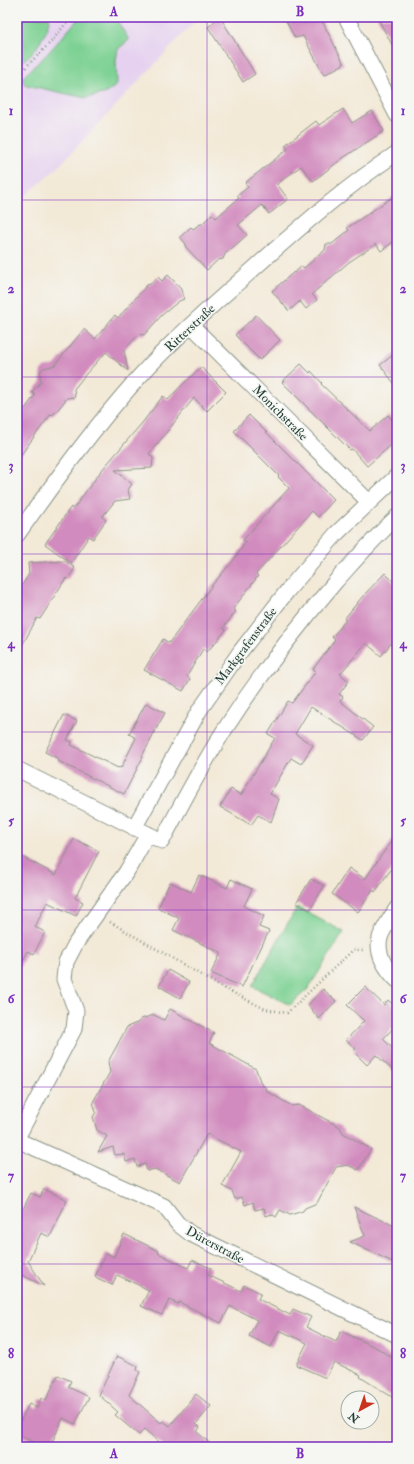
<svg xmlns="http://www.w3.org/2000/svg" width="414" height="1464" viewBox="0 0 414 1464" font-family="'IM FELL Double Pica',serif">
  <rect width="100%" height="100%" fill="#f6f6f2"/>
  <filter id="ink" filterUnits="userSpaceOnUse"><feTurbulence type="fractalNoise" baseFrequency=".025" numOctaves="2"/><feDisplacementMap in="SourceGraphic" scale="8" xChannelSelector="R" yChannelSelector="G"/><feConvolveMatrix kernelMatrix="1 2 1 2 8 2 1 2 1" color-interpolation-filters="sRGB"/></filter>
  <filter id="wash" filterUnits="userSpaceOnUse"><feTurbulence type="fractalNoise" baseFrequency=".012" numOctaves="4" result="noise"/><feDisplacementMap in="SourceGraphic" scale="16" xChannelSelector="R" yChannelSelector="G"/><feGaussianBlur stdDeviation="0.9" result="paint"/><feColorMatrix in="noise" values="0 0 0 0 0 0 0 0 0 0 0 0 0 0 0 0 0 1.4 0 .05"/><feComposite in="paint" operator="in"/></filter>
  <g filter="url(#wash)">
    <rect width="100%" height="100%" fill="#f3e9d7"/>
    <path fill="#e6d2f0" d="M17 17 198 18 57 168 17 203Z"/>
    <path fill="#7dd193" stroke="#4e8764" d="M17 17H50L46 32 35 50 17 67Z
      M80 17H115L129 40 118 49 116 60 117 85 106 93 86 98 26 85 21 79 47 54Z
      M297 907 344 932 308 989 290 1005 252 986Z"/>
    <g id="blocks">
      <path fill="#d18bbe" d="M219 17H220L255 74 243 82 208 27Z
        M284 17H320L344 64 324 75 303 36 295 38Z
        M377 17H397V54Z
        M343 109 352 123 372 111 384 131 343 158 313 181 301 166 277 184 288 199 269 214 262 205 238 225 247 235 225 254 223 259 218 260 207 270 185 246 186 244 180 237 191 227 193 229 200 224 201 225 212 214 216 218 239 198 237 196 248 187 245 183 288 149 285 145 316 121 319 125Z
        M397 194V239L381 251 376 244 349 262 312 294 317 300 306 309 300 301 289 311 272 291 294 272V273L302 266 304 268 325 250 326 244H332L349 230 347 228Z
        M168 275 180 287 184 299 179 301 162 315 144 335 139 334 124 350 128 371 106 352 85 375 74 389 75 397 67 398 56 412 52 415 51 414 17 460V420L35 395 32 392 41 382 40 376 41 370 44 368 55 365 84 329 95 339 115 315 118 318 148 284 149 285 158 277 162 281Z
        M256 315 280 340 260 360 235 335Z
        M397 352V387L380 365Z
        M301 364 310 373 311 371 322 383 321 384 370 431 388 415 397 425V440L367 466 352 449 350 450 282 382Z
        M201 367 226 392 207 411 194 398 149 454 153 458 152 468 115 470 132 484 128 490 130 499 115 501 102 517 106 520 93 539 89 536 71 563 45 544 71 507 73 509 101 471 142 423 163 396 168 400 178 389Z
        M249 415 334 500 318 517 312 511 256 574 258 576 233 609 236 611 223 628 226 630 207 652 203 649 187 676 190 679 183 691 144 670 163 639 169 643 213 584 233 561 246 542 243 540 289 488 278 477 279 476 234 431Z
        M65 561 75 568 67 580 66 578 40 619 37 618 17 655V593L29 574 28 563Z
        M385 573 397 585V636L381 656 366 643 340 674 349 681 339 694 343 697 340 701 373 727 363 740 311 707 295 734 313 745 301 764 291 758 270 794 279 799 271 822 258 815 251 825 220 807 231 789 241 795 275 738 268 734 288 701 292 703 316 671 313 669 335 640 332 637 346 620 344 619 362 597Z
        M146 703 165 713 152 736H153L142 756 143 757 124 794 58 761 59 759 45 752 64 715 77 721 67 740 72 742 71 745 118 768 119 767 121 768 136 738 129 734Z
        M397 833V872L392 868 375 892 373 890 358 912 332 894 349 868 365 879Z
        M74 839 99 851 75 898 83 902 76 916 47 902 35 927 45 932 34 954 28 951 17 972V854L56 875Z
        M199 875 227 888 231 879 252 889 244 906 264 916 259 927 269 931 242 987 211 973 221 953 173 930 179 918 158 908 170 882 191 892Z
        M311 879 324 886 310 910 296 903Z
        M168 970 189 982 180 998 159 986Z
        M365 987 384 1005 388 1000 397 1008V1024L383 1039 397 1052V1074L376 1055 367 1065 353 1051 356 1049 346 1040 364 1021 347 1005Z
        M323 989 336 1001 319 1019 308 1005Z
        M170 1009 214 1033 209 1043 256 1069 261 1084 265 1087 268 1092 292 1106 299 1105 340 1127 343 1133 371 1149 358 1170 348 1165 336 1167 317 1203 305 1208 303 1211 290 1215 280 1210 276 1217 272 1214 266 1216 264 1208 255 1210 253 1202 245 1205 242 1197 235 1199 232 1191 222 1186 241 1152 207 1134 180 1182 155 1169 147 1171 145 1164 137 1167 135 1159 126 1162 124 1154 115 1155 113 1147 98 1152 107 1136 97 1130 93 1117 96 1112 93 1102 110 1072 108 1062 127 1027 139 1022 141 1019 154 1015 164 1020Z
        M44 1189 67 1200 50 1237 41 1233 28 1261 44 1286 22 1275 17 1286V1211L21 1213 31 1193 40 1197Z
        M354 1207 397 1227V1264L350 1242 365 1236Z
        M124 1234 159 1251 158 1253 188 1268 192 1260 211 1268 208 1275 241 1291 244 1285 261 1293 258 1299 290 1315 293 1309 311 1317 306 1327 336 1342 341 1331 379 1349 397 1361V1400L360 1377 361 1375 334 1362 326 1378 296 1365 307 1343 279 1330 271 1347 249 1336 257 1320 230 1306 221 1323 179 1302 178 1304 169 1300 162 1315 141 1306 149 1290 117 1275 112 1285 95 1277 106 1253 114 1257Z
        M117 1356 138 1366 137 1370 140 1372 129 1395 161 1423 163 1421 170 1426 196 1394 211 1406 196 1424 200 1427 197 1432 214 1447H165L144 1429 139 1435 115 1415 118 1412 99 1395Z
        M58 1375 71 1381 68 1387 89 1397 75 1424 63 1418 50 1447H45L17 1434V1428L29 1404 37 1408 41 1398 46 1400Z"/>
    </g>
  </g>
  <g filter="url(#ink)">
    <use href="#blocks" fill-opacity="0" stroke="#899386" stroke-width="1"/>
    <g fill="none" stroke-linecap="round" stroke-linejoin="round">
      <g stroke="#899386" stroke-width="17">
        <path id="minor" d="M346 17 397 115
          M191 325 369 502
          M17 535C55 481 94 427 139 377 176 336 219 300 260 263 305 223 347 186 397 153
          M17 769 162 841C182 803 202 765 225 729 258 678 296 628 336 581 356 559 375 537 397 517
          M134 828 199 711 240 652 288 590 336 534 397 476
          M397 908C392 916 382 930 380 938 376 954 386 969 397 980
          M17 1138 74 1029 76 1011 64 979 66 962 76 943 127 871 148 834
          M17 1140 164 1206 178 1224 191 1234 397 1335"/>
      </g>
      <path stroke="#899386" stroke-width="2.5" stroke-dasharray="1 3" stroke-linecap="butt" d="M17 76 52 41 71 17
        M110 922 220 986 265 1009 287 1013 353 950H363"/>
      <use href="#minor" stroke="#fff" stroke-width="15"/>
    </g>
  </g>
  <path fill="none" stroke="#7b2cbf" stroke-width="1" stroke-opacity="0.55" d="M207 17V1447M17 200H397M17 377H397M17 554H397M17 732H397M17 910H397M17 1087H397M17 1264H397"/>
  <g text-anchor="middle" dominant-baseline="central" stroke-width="3.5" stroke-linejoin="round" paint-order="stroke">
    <g font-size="13" fill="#1f3d34" stroke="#f6f6f2">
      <text transform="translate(190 328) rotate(-43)">Ritterstraße</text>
      <text transform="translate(280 413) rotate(45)">Monichstraße</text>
      <text transform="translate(246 646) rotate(-53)">Markgrafenstraße</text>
      <text transform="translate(215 1245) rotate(28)">Dürerstraße</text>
    </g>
  </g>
  <rect width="414" height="1464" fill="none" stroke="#f6f6f2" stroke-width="44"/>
  <g transform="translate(360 1410) rotate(220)"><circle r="19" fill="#f6f6f2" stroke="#a0aca6"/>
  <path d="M0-3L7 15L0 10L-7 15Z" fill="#c8321e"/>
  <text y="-6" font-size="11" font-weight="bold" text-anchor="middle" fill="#1f3d34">N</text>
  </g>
  <rect x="22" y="22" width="370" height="1420" fill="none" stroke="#7b2cbf" stroke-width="1.5"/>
  <g font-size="13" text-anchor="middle" font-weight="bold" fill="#7b2cbf">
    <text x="114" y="16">A</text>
    <text x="300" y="16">B</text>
    <text x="11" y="115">1</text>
    <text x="403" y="115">1</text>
    <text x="11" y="293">2</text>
    <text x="403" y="293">2</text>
    <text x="11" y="470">3</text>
    <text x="403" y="470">3</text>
    <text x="11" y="648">4</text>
    <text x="403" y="648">4</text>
    <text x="11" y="825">5</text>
    <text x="403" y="825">5</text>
    <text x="11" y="1003">6</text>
    <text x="403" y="1003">6</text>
    <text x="11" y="1180">7</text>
    <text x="403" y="1180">7</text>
    <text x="11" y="1358">8</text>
    <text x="403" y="1358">8</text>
    <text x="114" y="1458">A</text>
    <text x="300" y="1458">B</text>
  </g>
</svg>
